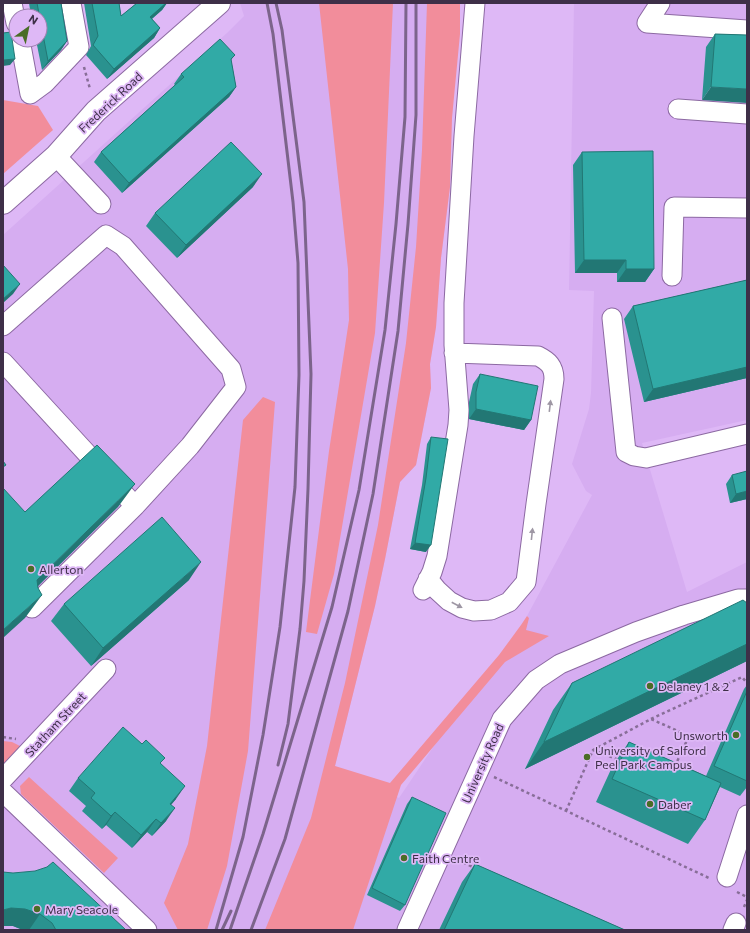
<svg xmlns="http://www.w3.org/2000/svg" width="750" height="933" viewBox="0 0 750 933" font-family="Commissioner,sans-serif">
  <rect width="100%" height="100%" fill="#deb8f6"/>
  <path fill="#d6adf1" d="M240 3H459L452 118 450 187 441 258 436 327 430 364 431 388 416 465 400 482 385 559 375 606 335 766 399 798 440 737 529 618 527 616 592 495 586 491 572 464 589 409 591 393 594 291 569 290 574 3H747V420L642 443 687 592 747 562V930H3V235L227 33 244 16Z"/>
  <path fill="#f28d9b" d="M319 3H393L384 203 375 333 334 574 317 634 306 632 329 451 349 320 348 269Z
    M427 3H460V34L452 118 450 187 441 258 436 327 430 364 431 388 416 465 400 482 385 559 375 606 335 766 390 783 499 655 521 625 527 616 529 618 526 630 549 636 505 662 401 785 353 930H265L311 818 345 683 378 525 406 343 416 247 422 150Z
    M3 100 38 106 53 130 3 174Z
    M263 397 275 402 248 751 227 866 207 930H178L164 903 188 844 207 746 243 420Z
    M3 741 12 742 20 746 3 765Z
    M29 777 118 858 104 873 21 794 20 786Z"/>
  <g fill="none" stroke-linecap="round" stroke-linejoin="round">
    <g stroke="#8c69a2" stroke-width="21">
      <path id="minor" d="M12 3 16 23
        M660 3 647 23 747 30
        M20 40 30 94 45 83 79 47 71 3
        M678 109 747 114
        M56 156 101 204
        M672 276 674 207 747 208
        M612 318 626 452 634 456 646 458 747 434
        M3 326 106 235 123 246 231 369 236 387 190 446 135 506 3 362
        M428 579 437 590 449 601 462 608 474 611 491 610 509 602 526 582 536 504 554 379C554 366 548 361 538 356L454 353
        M423 590 432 572 437 556 458 425 459 410 454 345V303L464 136 475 3
        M32 608 135 506
        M3 779 106 669
        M3 792 147 930
        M727 877 747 815
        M407 930 502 719 536 680 560 664 636 632 684 615 738 599H747
        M733 930 736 923"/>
    </g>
    <g stroke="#8c69a2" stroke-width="24">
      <path id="major" d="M3 203 56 156 96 111 219 3"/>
    </g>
    <path stroke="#886e98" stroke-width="2.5" stroke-dasharray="3 3" stroke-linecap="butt" d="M84 67 90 89
      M651 719 742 677 747 683
      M3 737 16 739
      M593 750 651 719 689 736 675 766
      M494 777 709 878
      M566 811 593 750 619 760
      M458 860 475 868
      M737 892 747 897
      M744 907 747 900"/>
    <use href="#minor" stroke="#fff" stroke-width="19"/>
    <use href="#major" stroke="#fff" stroke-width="22"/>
    <path stroke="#7c648b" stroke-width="3" d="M276 3 282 30 304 202 311 374 308 489 304 581 300 629 288 724 278 765
      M216 930 243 837 263 735 280 627 295 487 299 375 298 263 293 202 273 34 267 3
      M222 930 231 911
      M230 930 263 834 332 607 359 490 385 330 396 224 405 117 406 3
      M251 930 285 839 348 611 373 494 398 331 408 224 416 115V3"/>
  </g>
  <path fill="#2a928f" d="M29 3H61L67 41 61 50 42 70 36 40H40V16H31Z
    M84 3H119L121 16 137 3H167L162 10 152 19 160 28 154 38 107 79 86 55 91 46Z
    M715 34 747 35 702 100 706 47Z
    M235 55 231 60 236 87 229 97 122 193 94 162 101 152 175 85 174 84 181 74Z
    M582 152 654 269 645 282H617V273H575L573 165Z
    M253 187 177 258 146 226 155 213Z
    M747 280V378L644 402 624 319 633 306Z
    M480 374 531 420 524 430 469 419V402L473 384Z
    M431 437 426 552 410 549 422 485 427 444Z
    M732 475 747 499 730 503 726 484Z
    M189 580 91 666 51 621 64 604Z
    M747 603V661L525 769 553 710 572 683Z
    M747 685V787L740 796 720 787 705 820 688 844 596 802 613 765 629 742 706 776 744 689Z
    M161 764 176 799 171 805 166 821 152 836 147 832 132 848 106 825 102 829 82 811 86 806 69 791 78 778Z
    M412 797 405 905 400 911 367 895 407 804Z
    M475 864 625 930H439L462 882Z
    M3 872 126 930H23L13 926Z"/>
  <path fill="#227774" d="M166 3H167L162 10 143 26 150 17Z
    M160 28 154 38 107 79 114 69Z
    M67 41 61 50 42 70 48 61Z
    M15 59 10 65 3 66V60Z
    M236 87 229 97 122 193 129 183Z
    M711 87 747 89V103L702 100Z
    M262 174 253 187 177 258 186 245Z
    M584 260H626L617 273H575Z
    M626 269H654L645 282H617Z
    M20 284 13 294 3 303V299Z
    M747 367V378L644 402 653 389Z
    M476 409 531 420 524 430 469 419Z
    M135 484 118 507 21 603 37 580Z
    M747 491V499L730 503 736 494Z
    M415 543 431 545 426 552 410 549Z
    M201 562 189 580 91 666 103 648Z
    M42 595 25 618 3 638V630Z
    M747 644V661L525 769 544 742Z
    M185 786 176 799 161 816 170 804Z
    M175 808 166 821 152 836 161 823Z
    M115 812 106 825 102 829 111 816Z
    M156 819 147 832 132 848 141 835Z
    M11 908 25 909 40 914 29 930H23L13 926H3V910Z"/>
  <path fill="#31aaa6" stroke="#227774" d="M37 3H61L67 41 48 61Z
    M92 3H119L121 16 137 3H166L150 17 160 28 114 69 93 45 98 36Z
    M11 32 15 59 3 60V33Z
    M715 34 747 35V89L711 87Z
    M220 39 235 55 231 59 236 87 129 183 101 152 184 77 181 74Z
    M231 142 262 174 186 245 155 213Z
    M653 151 654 269H626V260H584L582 152Z
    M3 265 20 284 3 299Z
    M747 280V367L653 389 633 306Z
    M480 374 538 386 531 420 476 409V392Z
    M431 437 448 439 431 545 415 543 426 478Z
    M97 445 135 484 37 580 38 588 42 595 3 630V488L25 512Z
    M3 461 6 465 3 467Z
    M747 471V491L736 494 732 475Z
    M162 517 201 562 103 648 64 604Z
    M743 600 747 603V644L544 742 572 683Z
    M747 691V781L714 766Z
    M123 727 142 744 146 740 165 758 160 763 185 786 170 804 175 808 161 823 156 819 141 835 115 812 111 816 91 798 95 793 78 778Z
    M629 742 721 783 705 820 612 779Z
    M412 797 446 813 405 905 372 888Z
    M53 862 126 930H56L52 923 40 914 25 909 11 908 3 910V872L13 873 35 871 47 867Z
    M475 864 625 930H444Z"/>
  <defs><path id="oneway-solid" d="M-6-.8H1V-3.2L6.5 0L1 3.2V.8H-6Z"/></defs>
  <g fill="#9e97a4">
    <use href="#oneway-solid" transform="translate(550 406) rotate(-83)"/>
    <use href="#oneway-solid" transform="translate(532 534) rotate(-84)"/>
    <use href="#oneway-solid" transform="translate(457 605) rotate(28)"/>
  </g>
  <g fill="#4a6d26" stroke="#deb8f6" stroke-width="1.5">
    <circle cx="31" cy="569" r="4"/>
    <circle cx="650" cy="686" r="4"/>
    <circle cx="736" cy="735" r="4"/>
    <circle cx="587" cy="757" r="4"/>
    <circle cx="650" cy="804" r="4"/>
    <circle cx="404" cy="858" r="4"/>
    <circle cx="37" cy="909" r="4"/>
  </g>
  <g text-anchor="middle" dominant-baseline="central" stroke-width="3.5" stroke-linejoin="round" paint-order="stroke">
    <g font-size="12" fill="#3e2f48" stroke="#deb8f6">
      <text transform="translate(110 102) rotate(-43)">Frederick Road</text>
      <text transform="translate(55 724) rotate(-47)">Statham Street</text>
      <text transform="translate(482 763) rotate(-66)">University Road</text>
    </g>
    <g font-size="12" fill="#3e2f48" stroke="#deb8f6" text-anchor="start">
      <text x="39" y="569">Allerton</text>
      <text x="658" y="686">Delaney 1 &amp; 2</text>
      <text x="728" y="735" text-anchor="end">Unsworth</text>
      <text x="595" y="750">University of Salford<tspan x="595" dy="14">Peel Park Campus</tspan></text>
      <text x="658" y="804">Daber</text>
      <text x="412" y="858">Faith Centre</text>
      <text x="45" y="909">Mary Seacole</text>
    </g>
  </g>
  <rect width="750" height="933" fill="none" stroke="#3e2f48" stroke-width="8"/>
  <g transform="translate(28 28) rotate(33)"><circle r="19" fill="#deb8f6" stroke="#9e81b0"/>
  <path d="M0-3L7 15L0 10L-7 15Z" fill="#4a6d26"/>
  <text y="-6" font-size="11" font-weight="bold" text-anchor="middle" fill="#3e2f48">N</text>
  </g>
</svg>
